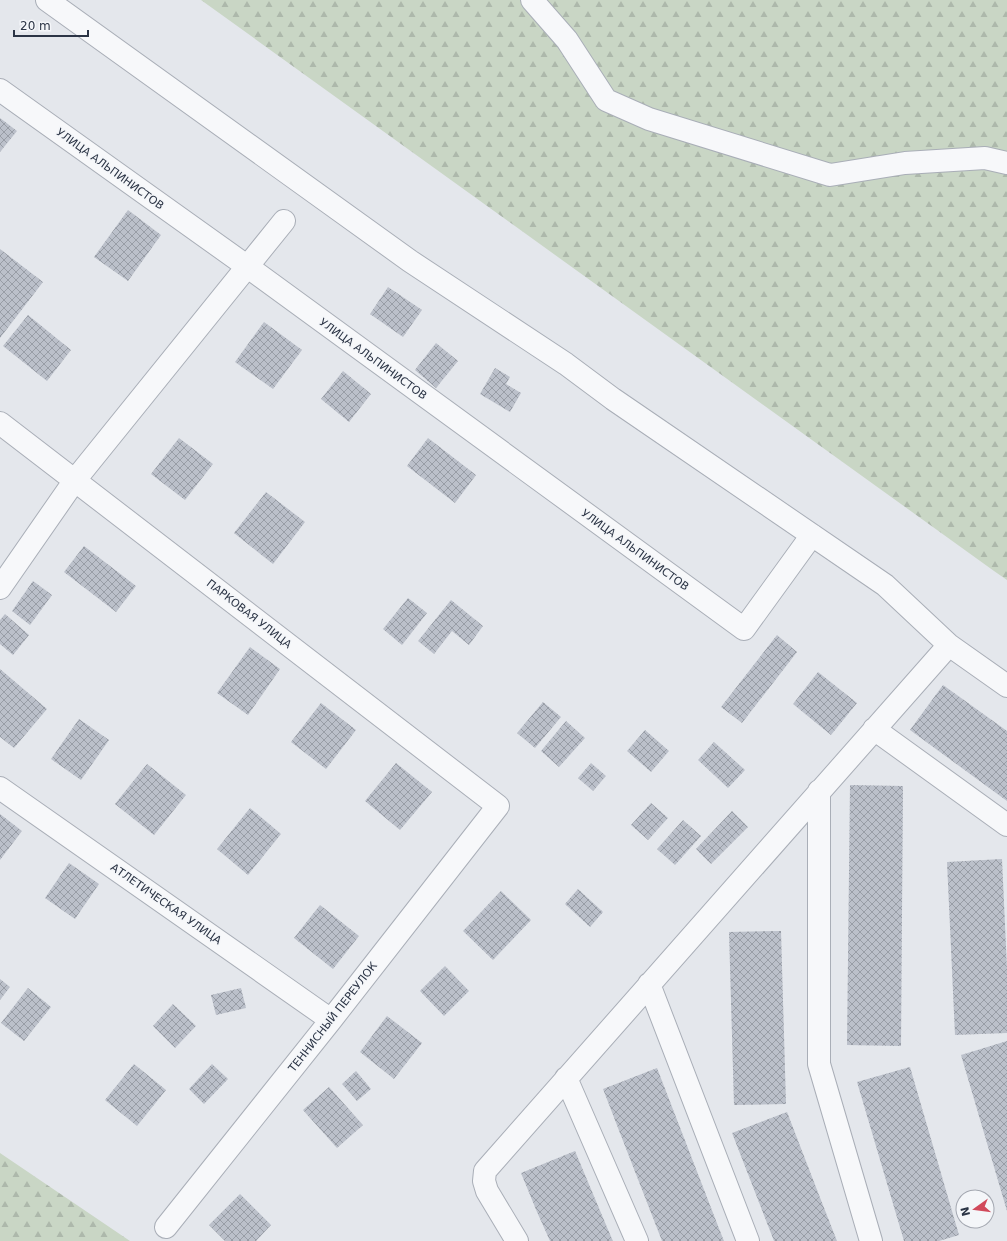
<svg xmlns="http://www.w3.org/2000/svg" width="1007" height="1241" viewBox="0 0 1007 1241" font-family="'DejaVu Sans',sans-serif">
  <defs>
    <pattern id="forest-firs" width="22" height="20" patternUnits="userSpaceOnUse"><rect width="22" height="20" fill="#c9d6c5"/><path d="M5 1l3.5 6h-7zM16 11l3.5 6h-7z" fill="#adb8ab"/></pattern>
    <pattern id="building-cross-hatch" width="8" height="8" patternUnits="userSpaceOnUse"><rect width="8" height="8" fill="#bbc0ca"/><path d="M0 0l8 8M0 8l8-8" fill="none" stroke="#989da6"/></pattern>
  </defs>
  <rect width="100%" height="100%" fill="#e4e7ec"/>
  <path fill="url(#forest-firs)" d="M201 0H1007V580L994 571Z
    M0 1153 130 1241H0Z"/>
  <path fill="url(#building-cross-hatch)" d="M0 118 17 131 0 152Z
    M128 210 161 235 128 281 94 257Z
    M0 249 43 282 0 338Z
    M388 287 422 310 403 337 370 314Z
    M28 315 71 350 47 381 3 346Z
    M264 322 302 350 273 389 235 362Z
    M436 343 458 361 436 388 415 370Z
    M495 368 510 377 506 384 521 393 510 412 480 394Z
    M343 371 371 394 349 422 321 399Z
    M179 438 213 464 185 500 151 474Z
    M428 438 476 475 455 503 407 466Z
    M266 492 305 522 273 564 234 533Z
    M84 546 136 586 116 612 64 572Z
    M33 581 52 595 30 625 12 611Z
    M408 598 427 613 402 645 383 629Z
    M451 600 483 626 469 645 452 631 434 654 418 641Z
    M5 614 29 635 13 655 0 644V620Z
    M777 635 797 652 742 723 721 707Z
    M250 647 280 669 248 715 217 693Z
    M0 669 47 709 14 748 0 737Z
    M818 672 857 703 831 735 793 704Z
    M943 685 1007 731V801L910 730Z
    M543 702 561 717 535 748 517 733Z
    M321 703 356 730 326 769 291 742Z
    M79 719 109 740 81 780 51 759Z
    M566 721 585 738 559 767 541 751Z
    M645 730 669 751 651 772 627 751Z
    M714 742 745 770 728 788 698 760Z
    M396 763 432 792 400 830 365 801Z
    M591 763 606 776 593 791 578 778Z
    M147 764 186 795 154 835 115 804Z
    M850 785 903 786 901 1046 847 1045Z
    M651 803 668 818 648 840 631 825Z
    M250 808 281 834 248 875 217 849Z
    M732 811 748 827 711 864 696 849Z
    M0 814 22 831 0 860Z
    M683 820 701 836 675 865 657 849Z
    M1002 859 1007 969V1033L955 1035 947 862Z
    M69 863 99 884 75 919 45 898Z
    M578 889 603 912 590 927 565 904Z
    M501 891 531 920 493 960 463 931Z
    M320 905 359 936 333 969 294 938Z
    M781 931 786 1104 734 1105 729 932Z
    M445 966 469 991 444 1016 420 991Z
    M0 979 10 987 0 1000Z
    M28 988 51 1007 24 1041 1 1023Z
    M241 988 246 1008 216 1015 211 995Z
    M173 1004 196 1026 175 1048 153 1026Z
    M387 1016 422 1043 394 1079 360 1052Z
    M1007 1041V1211L961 1055Z
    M134 1064 166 1090 137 1126 105 1100Z
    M212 1064 228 1079 204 1104 189 1089Z
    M910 1067 959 1235 939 1241H904L857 1082Z
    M657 1068 720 1231 724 1241H662L618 1128 603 1089Z
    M356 1071 371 1089 357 1101 342 1084Z
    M329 1087 363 1125 337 1148 303 1110Z
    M787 1112 819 1195 837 1241H774L732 1133Z
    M575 1151 609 1232 613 1241H550L537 1212 521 1173Z
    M240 1194 271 1225 256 1241H225L209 1225Z"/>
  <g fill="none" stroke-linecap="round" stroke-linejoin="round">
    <g stroke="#a9aeb7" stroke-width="24">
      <path id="minor" d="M47 0 410 261 566 364 613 399 885 585 949 645 1007 686
        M532 0 567 40 606 100 649 119 830 175 905 163 985 158 1007 163
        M0 90 248 267 744 629 812 535
        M0 423 498 806 331 1020 166 1227
        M0 588 75 480 284 221
        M874 729 1007 825
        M0 788 331 1020
        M819 791V1064L871 1241
        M649 984 748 1241
        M566 1078 637 1241
        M517 1241 487 1191 484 1181 485 1171 949 645"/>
    </g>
    <use href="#minor" stroke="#f7f8fa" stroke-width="22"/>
  </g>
  <g text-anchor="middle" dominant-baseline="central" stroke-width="3" stroke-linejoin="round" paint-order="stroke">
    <g font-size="11" fill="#2b3445" stroke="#f4f6f9">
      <text transform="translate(110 169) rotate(36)">УЛИЦА АЛЬПИНИСТОВ</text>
      <text transform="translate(373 359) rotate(36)">УЛИЦА АЛЬПИНИСТОВ</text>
      <text transform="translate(635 550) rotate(36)">УЛИЦА АЛЬПИНИСТОВ</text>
      <text transform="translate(249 614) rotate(38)">ПАРКОВАЯ УЛИЦА</text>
      <text transform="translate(166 904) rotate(35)">АТЛЕТИЧЕСКАЯ УЛИЦА</text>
      <text transform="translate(333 1017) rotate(-52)">ТЕННИСНЫЙ ПЕРЕУЛОК</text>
    </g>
  </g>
  <g transform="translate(975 1209) rotate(256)"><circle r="19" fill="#f4f6f9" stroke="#a4a8b1"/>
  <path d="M0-3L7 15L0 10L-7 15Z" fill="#d1495b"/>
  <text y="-6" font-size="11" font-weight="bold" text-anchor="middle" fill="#2b3445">N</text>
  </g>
  <path d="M14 30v6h74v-6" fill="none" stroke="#2b3445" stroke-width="2"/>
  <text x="20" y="30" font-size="12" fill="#2b3445" stroke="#f4f6f9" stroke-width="3" paint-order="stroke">20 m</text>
</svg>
